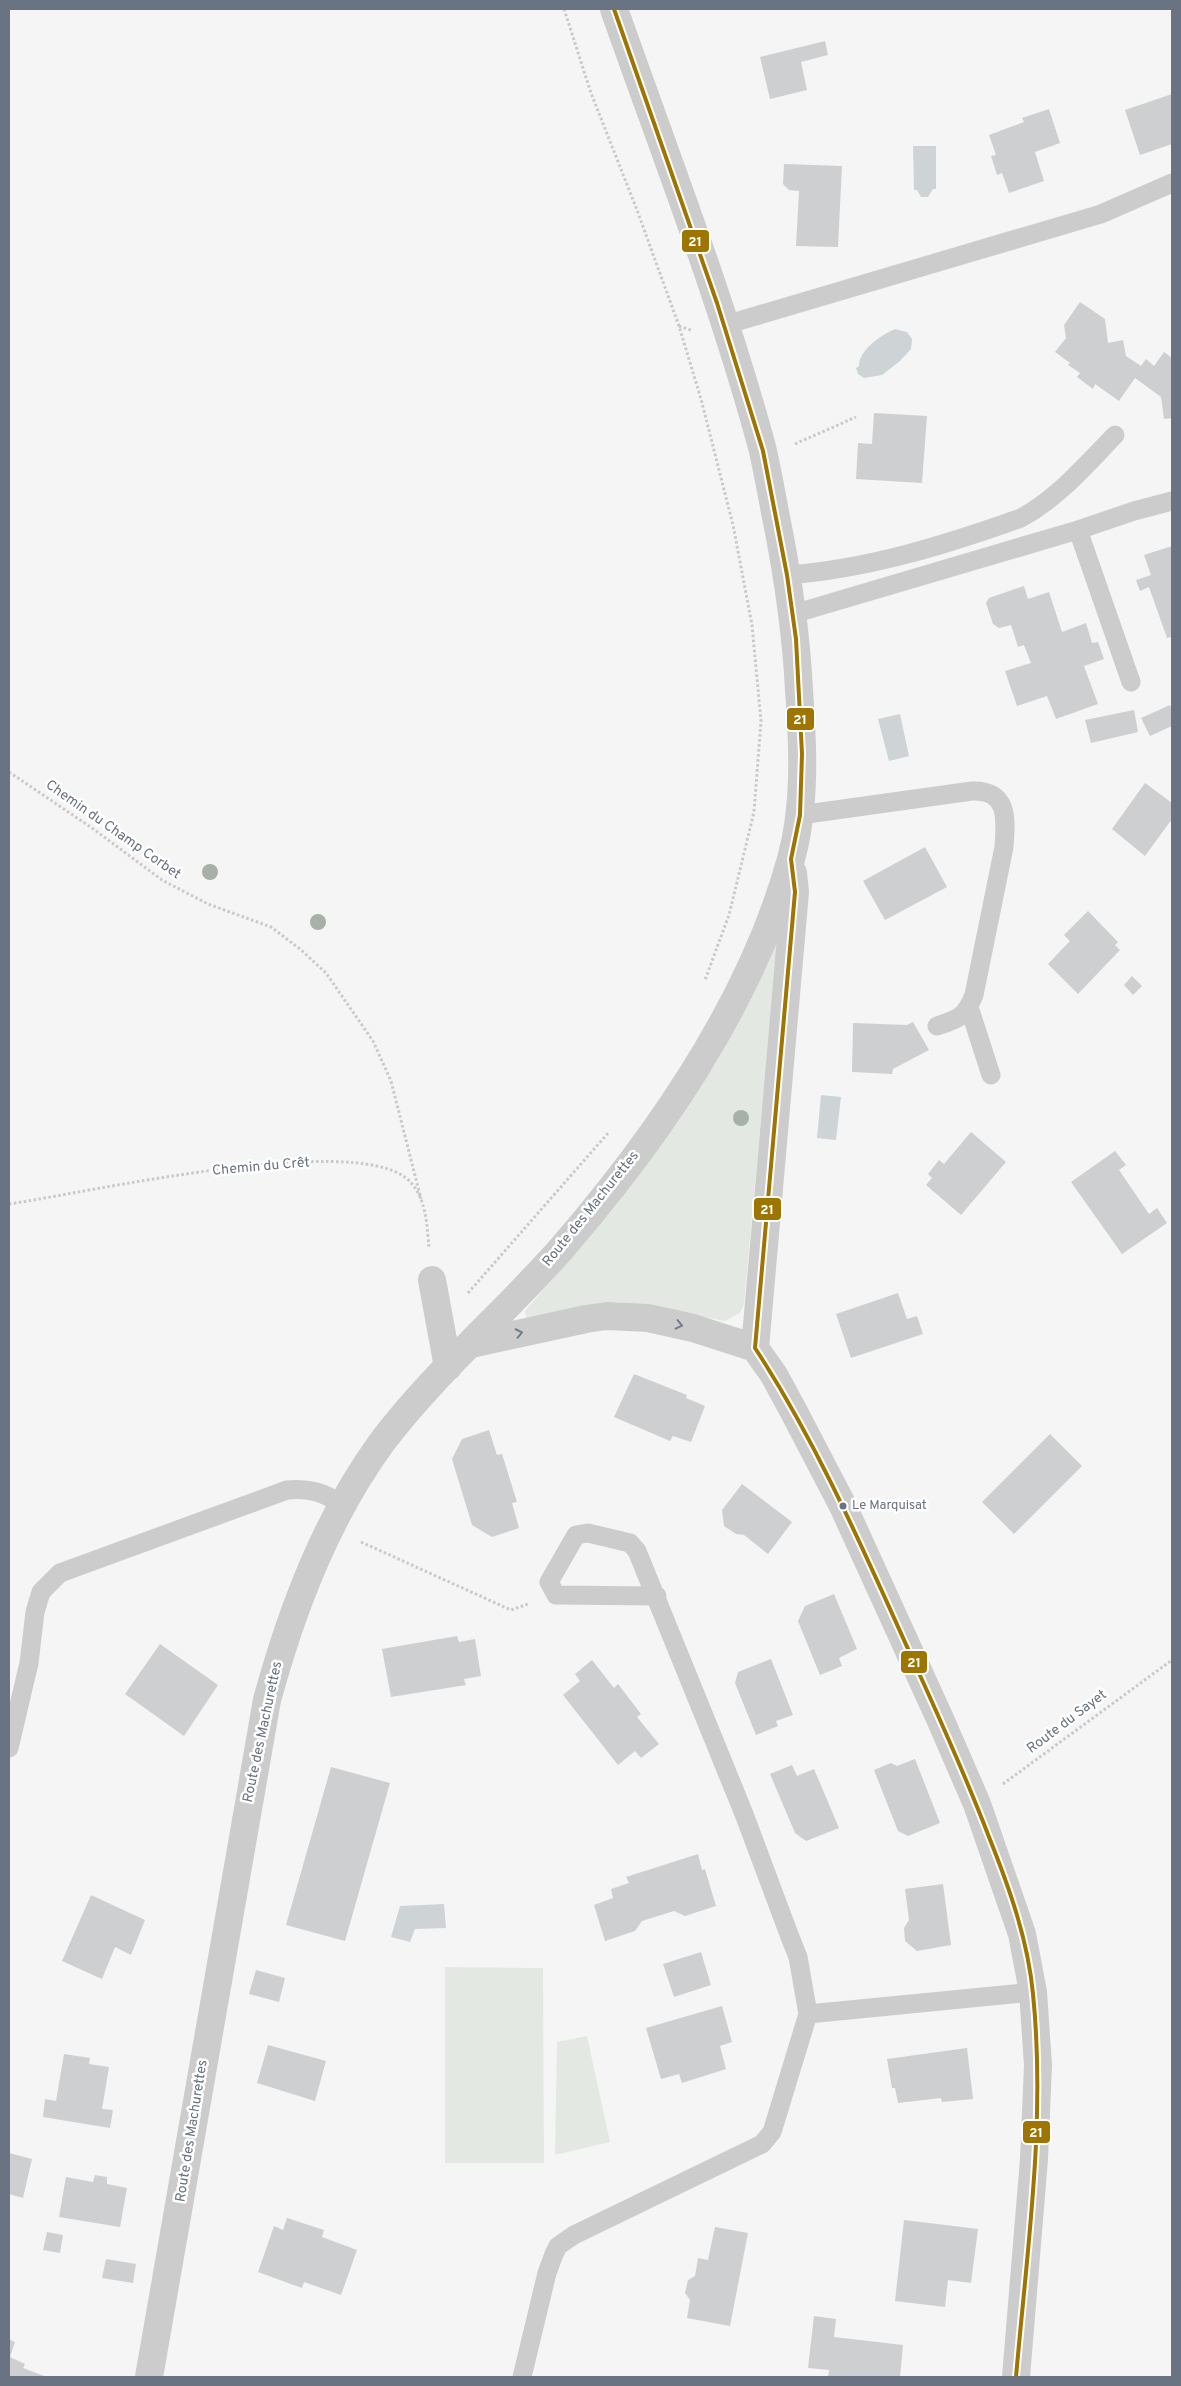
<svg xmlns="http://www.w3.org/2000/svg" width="1181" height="2386" viewBox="0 0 1181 2386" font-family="Overpass,sans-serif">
  <rect width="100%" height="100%" fill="#f5f5f5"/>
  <path fill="#e4e8e3" d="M777 942 744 1304 740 1313 725 1321 619 1302 588 1305 535 1319 526 1317 525 1311 530 1305 613 1209 672 1128 716 1063 753 996Z
    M445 1967 543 1968 544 2163H445Z
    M587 2036 610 2142 555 2155 557 2042Z"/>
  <path fill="#ced3d6" d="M913 146H936V189H933L928 197H921L917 190H914Z
    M895 329 907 332 912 339 911 349 900 361 882 375 864 378 858 374 856 368 859 366C859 350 881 335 895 329Z
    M900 714 909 756 889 761 878 719Z
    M821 1095 841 1097 836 1140 817 1138Z
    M444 1904 446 1928 415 1929 410 1942 391 1937 400 1906Z"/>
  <path fill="#cecfd0" d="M825 41 828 55 801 62 807 90 770 99 760 57Z
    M1172 94V144L1140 155 1125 110Z
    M1049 109 1060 143 1035 152 1044 181 1009 193 1002 173 997 175 991 156 996 155 989 135 1024 122 1022 118Z
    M784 164 842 166 838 247 796 246 799 191 789 190 783 184Z
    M1080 302 1105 319 1108 343 1123 340 1126 356 1141 366 1146 359 1154 366 1164 352 1172 358V418L1164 419 1161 397 1135 378 1119 401 1095 384 1093 389 1077 377 1080 373 1068 365 1070 363 1055 352 1066 338 1064 325Z
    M874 413 927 416 922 483 856 479 858 443 872 444Z
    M1172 546V641L1171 637 1167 638 1149 587 1140 591 1136 580 1151 575 1144 555Z
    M1024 586 1028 599 1049 592 1062 632 1086 623 1092 643 1098 642 1104 659 1084 666 1098 704 1056 719 1047 696 1017 706 1005 671 1031 663 1024 645 1018 647 1011 625 999 628 993 624 986 603 989 598Z
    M1170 705 1172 710V726L1150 736 1141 718Z
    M1134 710 1138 732 1091 743 1085 720Z
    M1145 783 1172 803V819L1145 856 1112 829Z
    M925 847 947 887 885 920 863 881Z
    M1088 911 1118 942 1115 945 1120 950 1078 994 1048 964 1070 941 1064 935Z
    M1132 976 1142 986 1133 995 1124 985Z
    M913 1022 929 1050 893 1069 892 1074 852 1072 853 1023 907 1025Z
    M971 1132 1006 1162 961 1215 926 1185 932 1178 928 1174 939 1160 944 1164Z
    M1115 1151 1126 1165 1119 1170 1149 1214 1157 1208 1167 1223 1122 1254 1071 1182Z
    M898 1293 907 1319 917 1316 923 1334 851 1358 836 1314Z
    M634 1374 687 1395 686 1398 705 1406 691 1442 673 1436 670 1441 614 1417Z
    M489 1430 497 1455 502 1454 517 1502 512 1503 519 1528 492 1537 472 1525 452 1459 462 1439Z
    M1050 1434 1082 1466 1014 1534 982 1502Z
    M742 1484 792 1522 768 1554 744 1535 736 1534 724 1526 722 1510Z
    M834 1594 857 1649 839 1658 842 1666 820 1675 798 1621 805 1606Z
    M457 1636 459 1642 475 1639 481 1676 464 1679 466 1685 391 1697 382 1649Z
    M160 1644 218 1685 184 1736 125 1694Z
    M771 1659 793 1715 776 1721 778 1726 756 1735 735 1683 738 1672Z
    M592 1660 614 1688 618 1684 641 1714 637 1717 659 1744 641 1758 635 1751 618 1765 563 1695 580 1681 575 1674Z
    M915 1759 940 1823 908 1836 898 1831 874 1770 891 1763 897 1766Z
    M792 1765 797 1776 814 1769 839 1828 806 1841 795 1833 770 1774Z
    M331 1767 390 1783 345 1941 286 1925Z
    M698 1854 702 1870 705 1869 716 1906 685 1916 674 1911 642 1921 635 1931 605 1941 594 1905 613 1898 611 1889 629 1883 626 1877Z
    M943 1884 951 1945 917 1951 905 1941 904 1928 909 1920 905 1889Z
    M91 1895 145 1920 131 1955 115 1947 102 1979 62 1961Z
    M701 1952 711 1985 674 1997 663 1964Z
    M256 1970 285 1978 279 2002 249 1994Z
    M722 2006 732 2042 720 2046 726 2069 682 2083 679 2074 661 2079 646 2028Z
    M268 2045 326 2061 315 2101 257 2083Z
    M967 2048 973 2099 942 2102 941 2098 898 2103 895 2088H892L887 2059Z
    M64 2054 90 2058 89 2064 109 2067 102 2109 113 2110 110 2128 43 2117 45 2099 56 2101Z
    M9 2153 32 2159 23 2198 9 2194Z
    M95 2175 107 2177V2184L127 2188 120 2227 59 2217 66 2177 93 2182Z
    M287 2218 324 2230 322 2237 357 2250 341 2295 304 2282 302 2288 258 2272 274 2226 283 2230Z
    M904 2220 978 2229 971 2283 948 2280 945 2307 895 2301Z
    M715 2227 748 2233 730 2326 687 2318 690 2300 685 2293 688 2280 695 2276 698 2258 708 2260Z
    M47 2232 63 2235 60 2253 43 2250Z
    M106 2259 136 2264 133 2283 102 2278Z
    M814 2316 836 2319 834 2337 903 2345 900 2377H828L829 2370 808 2368Z
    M9 2339 15 2342 10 2357 25 2364 23 2368 47 2377H9Z"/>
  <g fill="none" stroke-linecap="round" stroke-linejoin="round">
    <path stroke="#c9c9ca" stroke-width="3" stroke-dasharray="2.5 2.5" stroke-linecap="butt" d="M564 9 591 93 637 210 679 326 701 399 733 525 752 625 761 721 754 812 729 915 705 980
      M679 326 693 331
      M795 444 856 417
      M9 772 92 828 162 880 208 904 271 927 300 949 326 973 373 1041 391 1081 421 1199
      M9 1204C85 1193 349 1133 406 1178 426 1194 427 1224 429 1248
      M468 1293 609 1132
      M361 1542 511 1610 528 1604
      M1003 1784 1172 1660"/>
    <path stroke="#cccccd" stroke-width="19" d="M725 325 1101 214 1172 183
      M1078 530 1134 511 1172 501
      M787 575C868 569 945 545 1021 518 1058 498 1086 465 1115 435
      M793 614 1078 530 1131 682
      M800 815 972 791C1009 790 1006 819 1004 847L974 995C965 1017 959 1019 937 1026
      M969 1007 991 1075
      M9 1748 29 1663 35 1612 41 1592 60 1573 287 1490C309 1488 323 1492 341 1504
      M808 2014 1033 1992
      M522 2377 547 2273 554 2254 558 2246 574 2235 762 2144 772 2132 808 2014 798 1957 790 1937 744 1814 637 1551 630 1543 588 1533 576 1535 549 1582 556 1595 657 1596"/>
    <path stroke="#cccccd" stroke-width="28" d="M432 1280 448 1367
      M471 1344 586 1319 607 1316 648 1318 693 1328 755 1348 774 1375 794 1412 843 1506 941 1721 977 1804 1022 1934 1033 1992 1038 2065 1034 2159 1016 2377
      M755 1348 795 892 793 873
      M149 2377 267 1700C292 1609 326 1519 382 1442 435 1372 504 1314 562 1248 657 1138 752 1001 791 859 806 805 803 746 799 690 796 630 787 571 775 512 771 491 767 468 762 447 722 299 665 154 614 9"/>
    <g stroke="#fff" stroke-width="8">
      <path id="bus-1" d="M614 9 717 303 763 451 787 575 796 639 802 754 800 815 791 859 795 892 755 1348C819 1446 865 1554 913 1660 940 1719 966 1777 989 1837 1009 1887 1028 1940 1033 1994 1046 2122 1027 2250 1016 2377"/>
    </g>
    <use href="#bus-1" stroke="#9e7500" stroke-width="4"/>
  </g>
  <g fill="#a7b1a7">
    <circle cx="210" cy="872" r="8"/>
    <circle cx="318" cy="922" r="8"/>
    <circle cx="741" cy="1118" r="8"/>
  </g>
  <defs><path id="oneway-chevron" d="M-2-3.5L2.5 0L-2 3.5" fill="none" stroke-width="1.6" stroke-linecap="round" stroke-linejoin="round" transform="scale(1.25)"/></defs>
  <g stroke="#737c89">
    <use href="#oneway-chevron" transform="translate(679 1325) rotate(13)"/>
    <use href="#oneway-chevron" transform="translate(519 1333) rotate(-12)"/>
  </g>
  <circle fill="#697381" stroke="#fff" stroke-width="2" cx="843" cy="1506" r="4.5"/>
  <g text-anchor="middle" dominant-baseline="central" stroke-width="5" stroke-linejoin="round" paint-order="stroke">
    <g font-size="13" fill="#697381" stroke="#fff" text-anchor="start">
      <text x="852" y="1506">Le Marquisat</text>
    </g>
    <g font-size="14" fill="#697381" stroke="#fff">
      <text transform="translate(113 830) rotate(35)">Chemin du Champ Corbet</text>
      <text transform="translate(261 1167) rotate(-5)">Chemin du Crêt</text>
      <text transform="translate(591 1209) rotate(-51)">Route des Machurettes</text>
      <text transform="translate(1067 1722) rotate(-37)">Route du Sayet</text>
      <text transform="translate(263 1732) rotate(-78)">Route des Machurettes</text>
      <text transform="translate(192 2131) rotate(-81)">Route des Machurettes</text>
    </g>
  </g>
  <g stroke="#fff" stroke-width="2">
    <rect x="681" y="229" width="29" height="24" rx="5" fill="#9e7500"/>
    <rect x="786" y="707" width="29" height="24" rx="5" fill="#9e7500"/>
    <rect x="753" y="1197" width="29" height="24" rx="5" fill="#9e7500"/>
    <rect x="900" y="1650" width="28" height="24" rx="5" fill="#9e7500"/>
    <rect x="1022" y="2120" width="29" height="24" rx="5" fill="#9e7500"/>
  </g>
  <g font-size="14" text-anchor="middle" font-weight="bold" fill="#fff">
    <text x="695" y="246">21</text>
    <text x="800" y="724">21</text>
    <text x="767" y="1214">21</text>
    <text x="914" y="1667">21</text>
    <text x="1036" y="2137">21</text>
  </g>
  <rect width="1181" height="2386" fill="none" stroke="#697381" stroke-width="20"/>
</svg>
